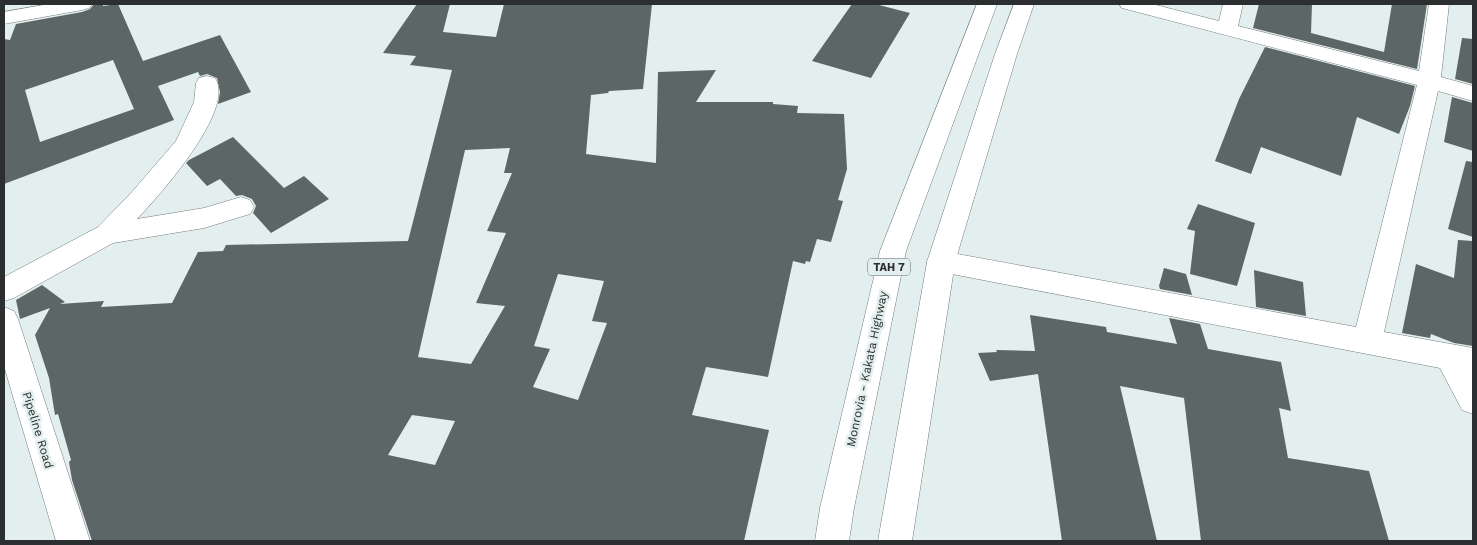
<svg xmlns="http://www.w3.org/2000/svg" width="1477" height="545" viewBox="0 0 1477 545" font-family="'Work Sans',sans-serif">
  <rect width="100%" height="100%" fill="#e3eeee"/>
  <path fill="#5d6666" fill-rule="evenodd" d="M94 4H103V6L118 4 143 61 220 35 251 92 218 104 220 92 217 78 207 74 200 76 198 72 158 86 174 120 4 184V39L10 40 16 24 82 12 90 9ZM113 60 134 109 40 142 25 90Z
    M417 4H450L443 32 496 37 504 4H652L643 89 609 91 608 93 591 95 586 154 656 163 658 72 716 70 696 102H773V104L798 106 797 113 844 114 847 169 838 200 843 201 831 242 817 239 810 262 806 261 805 264 793 261 768 377 706 367 692 415 769 430 744 541H92L72 480 69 462 71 460 58 414 55 415 49 378 35 335 50 308 20 319 16 300 42 285 65 302 60 304 104 301 101 307 172 303 198 252 223 251 226 245 408 241 452 70 410 65 416 56 383 53ZM510 148 504 173H512L487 231 506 233 476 303 505 306 471 364 418 357 465 150ZM558 274 604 281 592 321 607 323 578 400 533 387 550 349 534 346ZM412 415 455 421 435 465 388 455Z
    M852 4H875L910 13 871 78 812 61Z
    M1259 4H1312L1311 33 1384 52 1392 4H1427L1417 69 1253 28Z
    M1462 38 1473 39V84L1455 79Z
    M1265 47 1415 86 1410 106 1399 134 1357 117 1341 176 1261 147 1251 174 1215 161 1239 99Z
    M1452 97 1473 103V151L1444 142Z
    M233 137 284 188 304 176 329 199 271 233 253 213 256 206 252 199 242 195 236 196 220 179 207 186 186 163 189 160Z
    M1466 161 1473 162V237L1448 229Z
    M1198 204 1255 223 1237 286 1190 274 1195 231 1187 229Z
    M1458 240 1473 241V346L1454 343 1431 334 1430 338 1402 333 1416 264 1454 278Z
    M1164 268 1186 274 1192 295 1160 289 1159 286Z
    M1254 270 1303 282 1306 316 1256 307Z
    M1030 315 1106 327 1107 332 1177 344 1169 318 1200 324 1208 349 1281 362 1291 411 1279 408 1288 458 1369 471 1389 541H1201L1184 398 1120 386 1157 541H1062L1038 374 990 381 978 353 997 352 996 350 1035 351Z"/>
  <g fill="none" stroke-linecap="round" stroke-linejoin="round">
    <g stroke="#737d7d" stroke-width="1">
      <path id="minor" d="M49 4H92L89 8 82 10 4 24V12Z
        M1119 4H1152L1219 21 1223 4H1243L1238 26 1419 71 1429 4H1449L1441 77 1473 86V101L1438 91 1384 332 1473 348V414L1462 410 1440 368 931 270 927 262 931 254 941 251 1356 327 1417 85 1122 8Z
        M207 76 215 78C236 110 159 196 137 219L204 208 241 197 250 200 254 207 250 214 204 228 113 243 14 298 4 301V277L98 227 131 193 176 141 194 102 196 83 199 78Z
        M4 307 14 311 18 319 90 541H56L4 366Z"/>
    </g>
    <g stroke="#737d7d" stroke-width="1">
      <path id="highway" d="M977 4H997L906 251 854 508 849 541H815L820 508 880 251Z
        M1014 4H1034L1017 54 955 262 912 541H878L927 262 995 54Z"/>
    </g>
    <use href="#minor" fill="#fff" fill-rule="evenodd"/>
    <use href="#highway" fill="#fff" fill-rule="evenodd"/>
  </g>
  <g text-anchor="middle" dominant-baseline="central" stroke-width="5" stroke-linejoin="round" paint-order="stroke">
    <rect fill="#e3eeee" stroke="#626868" stroke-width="1" x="868" y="258.5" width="42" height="17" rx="4"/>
    <g font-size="11" font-weight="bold" fill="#2b2f2f">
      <text x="889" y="267">TAH 7</text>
    </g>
    <g font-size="12" fill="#2b2f2f" stroke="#e3eeee">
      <text transform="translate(867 369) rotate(-78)">Monrovia - Kakata Highway</text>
      <text transform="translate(38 430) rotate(73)">Pipeline Road</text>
    </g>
  </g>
  <rect width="1477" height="545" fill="none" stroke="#2b2f2f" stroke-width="10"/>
</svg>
